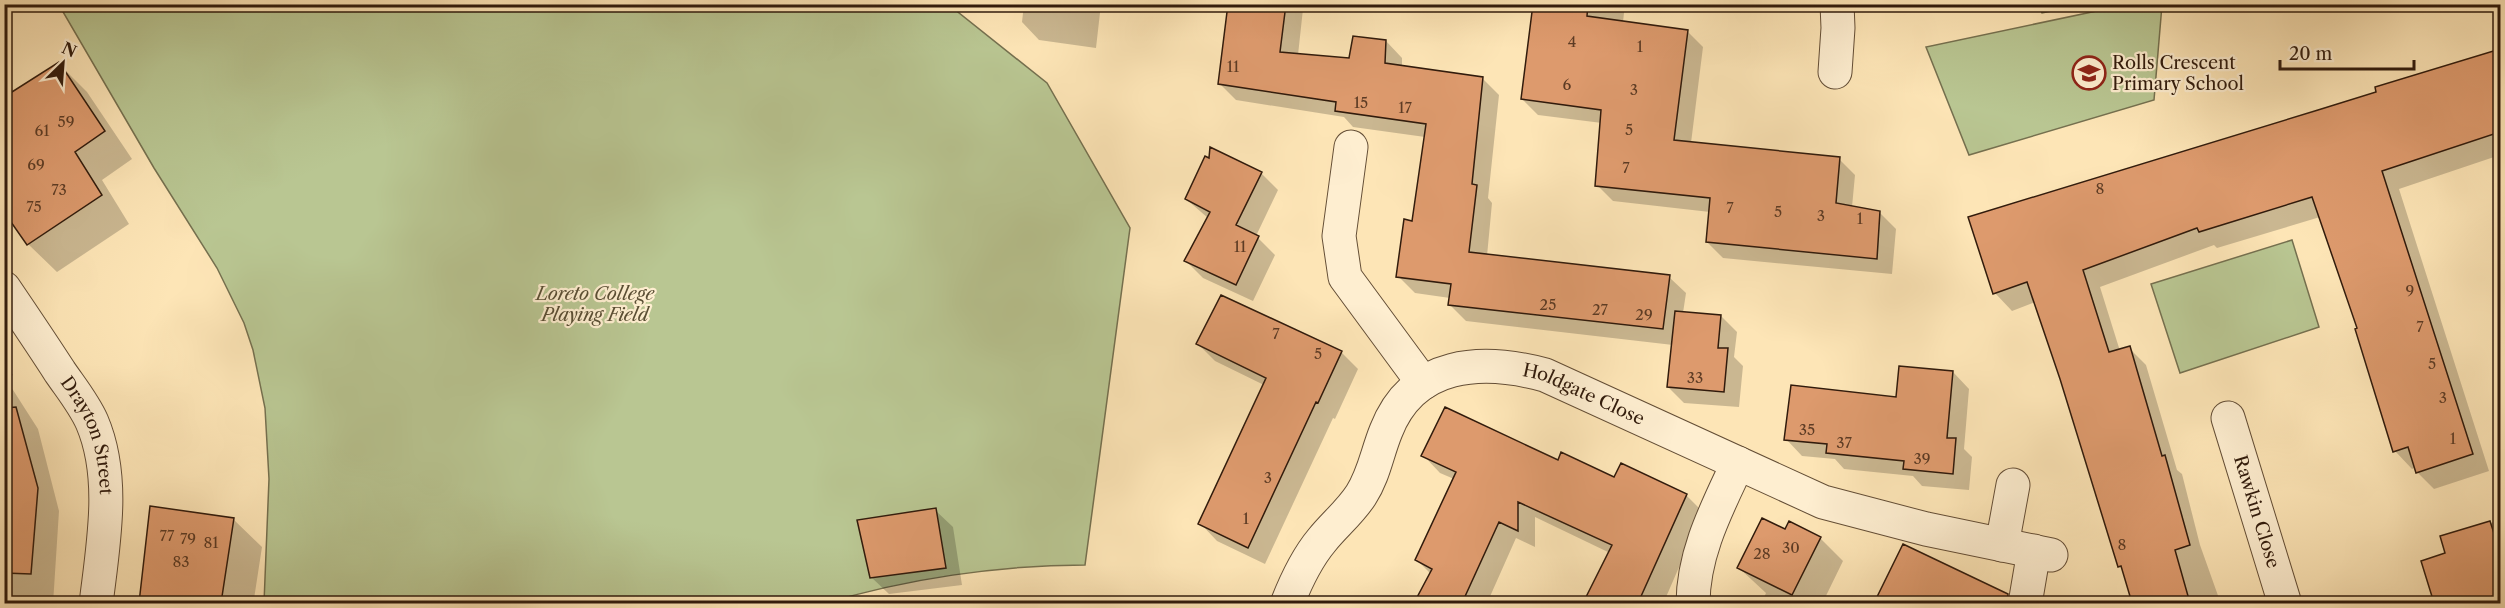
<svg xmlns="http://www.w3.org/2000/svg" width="2505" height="608" viewBox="0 0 2505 608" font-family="'Libre Caslon Text',serif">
  <rect width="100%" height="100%" fill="#fde5b6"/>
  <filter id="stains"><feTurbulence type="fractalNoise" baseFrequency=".00333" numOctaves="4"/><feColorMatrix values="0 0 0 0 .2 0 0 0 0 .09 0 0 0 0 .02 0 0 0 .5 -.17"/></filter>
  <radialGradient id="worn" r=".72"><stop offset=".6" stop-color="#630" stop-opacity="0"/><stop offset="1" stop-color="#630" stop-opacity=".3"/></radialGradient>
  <path fill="#b9c692" stroke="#75704f" stroke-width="1.5" d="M59 5H949L1047 83 1130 228 1085 565C999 565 905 579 823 604L264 603 269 479 265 408 253 350 244 323 217 268 154 168Z
    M2039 5V4L2082 5 2042 13Z
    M2125 5H2162L2154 100 1969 155 1926 47Z
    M2292 240 2319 327 2180 373 2151 284Z"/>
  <path fill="#0003" d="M1024 4H1101L1096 48 1039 40 1022 22Z
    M1230 4H1299L1303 9 1298 55 1350 60 1386 41 1402 58V67L1483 79 1499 95 1488 198 1492 203 1487 256 1669 277 1686 293 1683 313 1721 316 1737 332 1734 357 1743 366 1739 407 1684 403 1668 387 1673 345 1466 321 1449 304 1450 298 1415 293 1398 276 1413 222 1425 137 1353 127 1344 117 1236 100 1220 84Z
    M1535 4H1625L1623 22 1687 31 1703 47 1691 143 1839 159 1855 175 1852 207 1880 213 1896 229 1892 274 1723 258 1707 242 1710 212 1613 201 1597 185 1602 123 1538 115 1522 99Z
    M2500 50V155L2399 189 2489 471 2434 489 2417 472 2416 467 2412 469 2395 451 2358 329 2320 217 2217 248 2214 245 2100 287 2120 351 2129 348 2146 365 2177 470 2182 474 2200 545 2221 604H2134L2125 571 2119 566 2062 379 2035 302 2012 311 1995 293 1970 218 2378 93 2377 88Z
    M59 64 87 92 132 159 102 180 129 224 57 272 28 244 4 209V82L15 92Z
    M1261 173 1278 190 1256 236 1275 255 1253 301 1203 278 1186 261 1208 218 1186 199Z
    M1198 344 1341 352 1358 369 1335 419 1333 418 1265 564 1217 541 1200 523 1264 385 1215 361Z
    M4 362 13 375 6 379 38 429 59 511 53 604H4Z
    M1953 372 1969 389 1964 449 1972 457 1969 490 1922 486 1913 476 1844 469 1835 459 1802 456 1786 439 1898 399Z
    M1423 455 1558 462 1615 479 1686 495 1703 512 1663 604H1585L1610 553 1535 517V547L1516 538 1488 601 1491 604H1416L1431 574 1417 560 1454 479 1440 473Z
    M152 508 233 519 262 547 254 599 258 604H140Z
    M935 510 953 527 962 585 889 594 871 577Z
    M2500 520V604H2435L2423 562 2447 554 2491 523Z
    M1785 531 1820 538 1843 561 1822 604H1761L1766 593 1739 568Z
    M1981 584 2001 604H1890L1880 594Z"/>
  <path fill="#dd9a6d" stroke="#311b0c" stroke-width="1.5" d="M1228 4H1286L1280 52 1349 58 1353 36 1386 40 1385 63 1483 77 1472 184 1477 185 1469 252 1670 275 1663 329 1448 305 1451 284 1396 277 1404 219 1412 221 1426 124 1335 111 1336 102 1218 84Z
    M1533 4H1588L1587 16 1688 30 1674 140 1840 157 1836 203 1880 211 1877 259 1706 242 1710 198 1595 186 1601 110 1521 99Z
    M2500 49V132L2382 171 2473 454 2416 473 2408 447 2393 452 2355 329 2357 328 2312 197 2199 232 2197 228 2083 270 2109 352 2130 346 2162 456 2165 455 2190 545 2175 550 2190 603H2132L2121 566 2118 567 2060 379 2027 282 1993 294 1968 217 2318 110 2376 92 2375 87Z
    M59 62 105 131 75 152 102 195 27 245 4 212V97Z
    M1210 147 1262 172 1236 225 1259 236 1236 285 1184 261 1210 212 1185 199 1205 156 1209 158Z
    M1221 295 1342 351 1318 403 1316 402 1248 548 1198 524 1266 378 1196 344Z
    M1675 311 1721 315 1718 348H1728L1724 392 1667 387Z
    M1899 366 1953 371 1947 438H1956L1953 474 1903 469 1904 461 1826 453 1827 444 1784 440 1791 385 1896 397Z
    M16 407 38 488 31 574 4 573V408Z
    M1445 407 1558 460 1561 452 1614 477 1621 463 1687 494 1638 603H1583L1612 545 1518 502V531L1499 522 1462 603H1414L1432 569 1415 560 1456 472 1421 456Z
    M150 506 234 518 221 603H139Z
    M936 508 946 568 870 578 857 520Z
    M1762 518 1785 529 1789 521 1821 537 1792 595 1737 568Z
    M2490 521 2500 552V594L2470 603H2434L2421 561 2445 553 2440 536Z
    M1903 544 2008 594 2007 603H1874Z"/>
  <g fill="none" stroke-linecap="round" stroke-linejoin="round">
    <g stroke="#644e36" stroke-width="35">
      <g id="street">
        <path d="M1835 72 1838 28 1837 4"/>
        <path d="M1351 147 1339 236 1345 277 1423 383"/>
        <path id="s1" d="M4 288C23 316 42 344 60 372 71 388 84 404 92 422 116 478 103 545 96 604"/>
        <path id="s2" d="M2228 418 2285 604"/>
        <path d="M2002 545 2013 485"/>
        <path id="s3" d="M1287 604C1296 581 1306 559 1322 540 1335 524 1350 512 1361 495 1374 475 1377 453 1386 431 1413 361 1482 358 1545 375L1823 502 1926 529 2051 555"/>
        <path d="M1693 604C1693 553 1717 508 1738 463"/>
        <path d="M2025 604 2034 551"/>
      </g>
    </g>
    <use href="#street" stroke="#feeed0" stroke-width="33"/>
  </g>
  <defs>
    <g id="school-ring" transform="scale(1.725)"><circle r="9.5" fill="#feeed0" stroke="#8f2418" stroke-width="1.5"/><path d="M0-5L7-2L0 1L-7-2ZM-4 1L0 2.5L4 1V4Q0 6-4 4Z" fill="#8f2418"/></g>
  </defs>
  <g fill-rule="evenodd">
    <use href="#school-ring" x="2089" y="73"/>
  </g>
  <g text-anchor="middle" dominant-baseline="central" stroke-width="4.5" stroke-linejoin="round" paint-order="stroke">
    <g font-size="15" fill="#5c3b24">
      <text x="1572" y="41">4</text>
      <text x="1640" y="46">1</text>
      <text x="1233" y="66">11</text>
      <text x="1567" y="84">6</text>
      <text x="1634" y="89">3</text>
      <text x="1361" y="102">15</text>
      <text x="1405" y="107">17</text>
      <text x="66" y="121">59</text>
      <text x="1629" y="129">5</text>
      <text x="42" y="130">61</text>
      <text x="36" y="164">69</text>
      <text x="1626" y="167">7</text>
      <text x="2100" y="188">8</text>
      <text x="59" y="189">73</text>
      <text x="34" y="206">75</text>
      <text x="1730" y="207">7</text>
      <text x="1778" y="211">5</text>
      <text x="1821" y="215">3</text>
      <text x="1860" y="218">1</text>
      <text x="1240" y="246">11</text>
      <text x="2410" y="290">9</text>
      <text x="1548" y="304">25</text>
      <text x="1600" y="309">27</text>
      <text x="1644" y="314">29</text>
      <text x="2420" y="326">7</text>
      <text x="1276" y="333">7</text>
      <text x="1318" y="353">5</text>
      <text x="2432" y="363">5</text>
      <text x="1695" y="377">33</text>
      <text x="2443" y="397">3</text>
      <text x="1807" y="429">35</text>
      <text x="2453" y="438">1</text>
      <text x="1844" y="442">37</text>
      <text x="1922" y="458">39</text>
      <text x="1268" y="477">3</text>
      <text x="1246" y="518">1</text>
      <text x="167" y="535">77</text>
      <text x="188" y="538">79</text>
      <text x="211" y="542">81</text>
      <text x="2122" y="544">8</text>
      <text x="1791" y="547">30</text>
      <text x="1762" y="553">28</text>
      <text x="181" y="561">83</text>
    </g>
    <g font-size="18" fill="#311b0c" stroke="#feeed0" text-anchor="start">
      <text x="2112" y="63">Rolls Crescent<tspan x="2112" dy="21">Primary School</tspan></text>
    </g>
    <g font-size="18" font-style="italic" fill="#5a4e34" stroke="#feeed0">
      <text x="595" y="294">Loreto College<tspan x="595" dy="21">Playing Field</tspan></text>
    </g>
    <g font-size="18" fill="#311b0c" stroke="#feeed0">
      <text stroke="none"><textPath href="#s3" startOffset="432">Holdgate Close</textPath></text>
      <text stroke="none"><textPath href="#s1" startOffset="172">Drayton Street</textPath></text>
      <text stroke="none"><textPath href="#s2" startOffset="98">Rawkin Close</textPath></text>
    </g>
  </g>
  <rect width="2505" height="608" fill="none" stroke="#fde5b6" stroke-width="24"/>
  <rect x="6" y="6" width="2493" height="596" fill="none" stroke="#311b0c" stroke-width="3"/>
  <rect x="12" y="12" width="2481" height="584" fill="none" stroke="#311b0c" stroke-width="1.5"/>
  <g transform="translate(63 63) rotate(25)" stroke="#feeed0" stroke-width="4.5" paint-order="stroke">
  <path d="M0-4.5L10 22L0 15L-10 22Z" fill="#311b0c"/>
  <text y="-9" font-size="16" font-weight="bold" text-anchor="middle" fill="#311b0c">N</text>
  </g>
  <path d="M2280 60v9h134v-9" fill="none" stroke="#311b0c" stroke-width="3"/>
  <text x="2289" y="60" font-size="18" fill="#311b0c" stroke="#feeed0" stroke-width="4.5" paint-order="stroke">20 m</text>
  <rect width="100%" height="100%" filter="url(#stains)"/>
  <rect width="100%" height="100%" fill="url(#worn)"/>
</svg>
